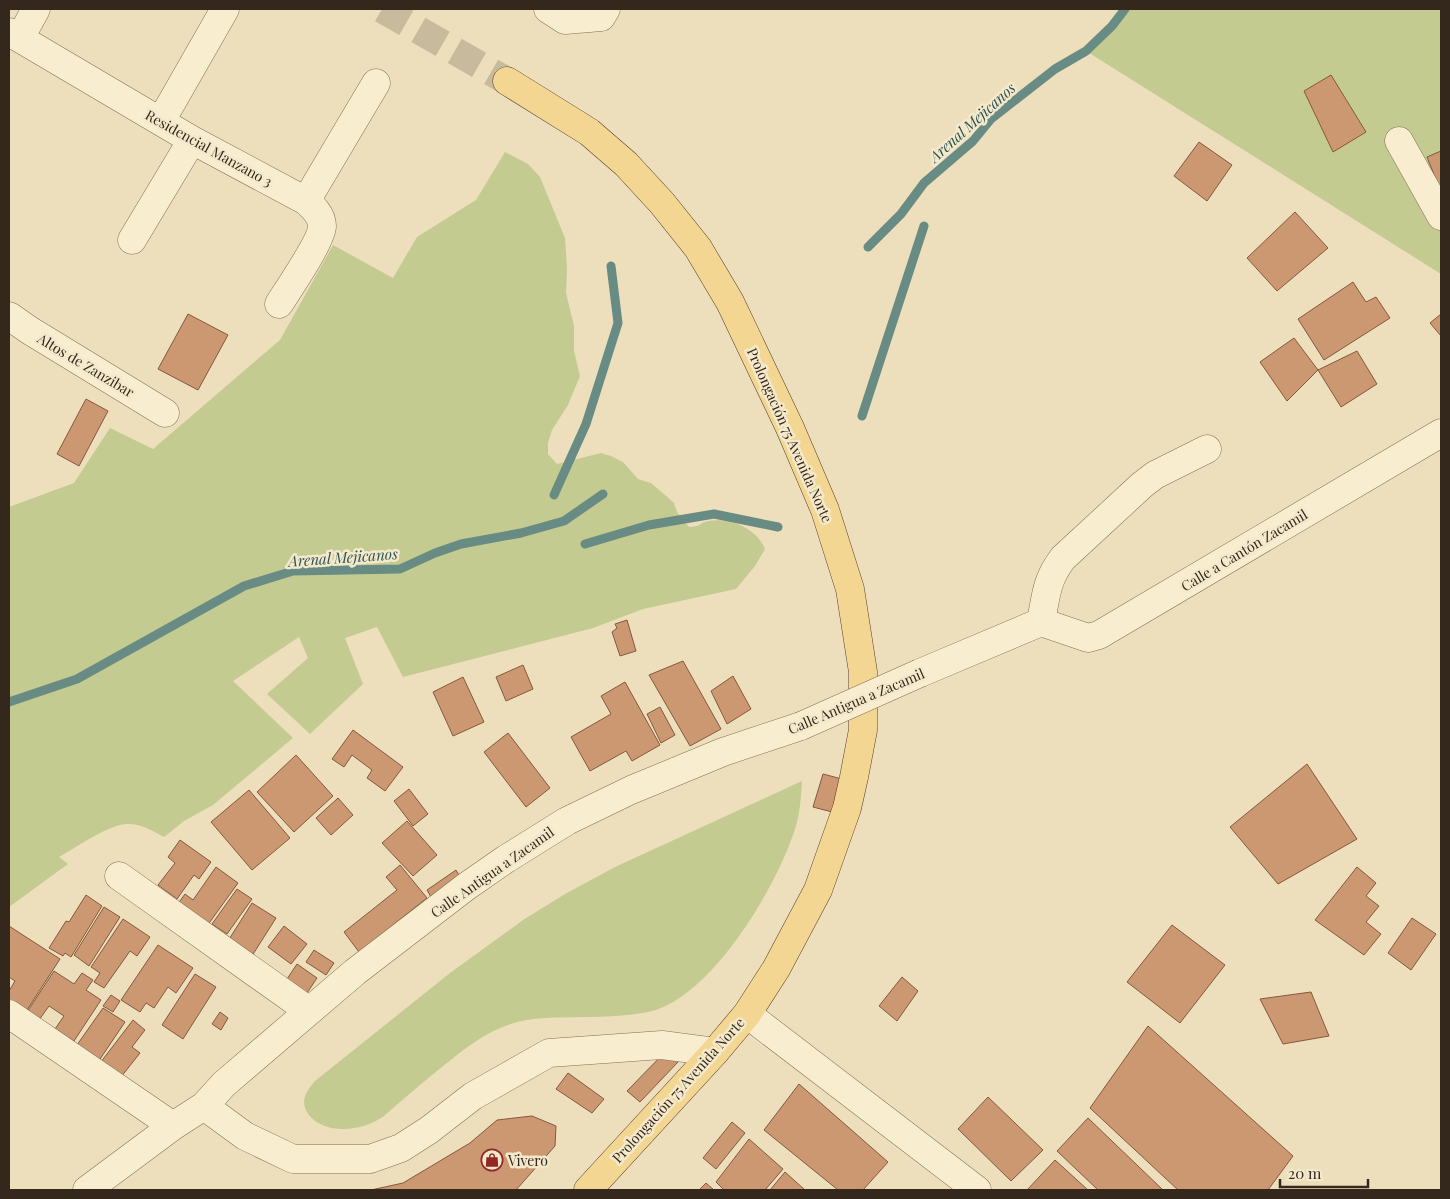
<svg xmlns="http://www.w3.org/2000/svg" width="1450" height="1199" viewBox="0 0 1450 1199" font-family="'Playfair Display',serif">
  <rect width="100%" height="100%" fill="#eddfbc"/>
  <path fill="#c3cb91" d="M1120 9H1441V274L1086 51Z
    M505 152 528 164 540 177 565 238 567 268 566 293 574 326V351L580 376 568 405 552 430 548 443V454L557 464 601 453 611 456 623 462 638 479 651 483 665 495 674 503 677 512 689 527C701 527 699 523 708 521 729 517 757 528 765 549L755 566 736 589 643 609 593 628 403 677 377 627 345 638 363 684 310 734 267 694 308 658 299 637 233 681 293 738 213 805 184 821 164 837C153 831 142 824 128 824 111 823 75 848 59 857L68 864 9 907V507L74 483 110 428 153 449 280 340 333 245 393 278 417 237 476 200Z
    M802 781C801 797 800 814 795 829 777 886 711 999 648 1012 627 1016 604 1017 584 1017 557 1018 530 1016 505 1026 481 1035 462 1051 442 1067 422 1083 403 1099 384 1116 364 1131 326 1136 309 1115 299 1102 306 1091 315 1081L450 973 523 920 565 894 615 867Z"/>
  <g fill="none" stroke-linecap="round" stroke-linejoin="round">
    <path stroke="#688b83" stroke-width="9" d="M868 247 901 214 924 183 973 141 991 119 1055 69 1086 51 1112 26 1125 9
      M862 416 924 226
      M554 495 586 424 618 323 611 266
      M585 544 649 525 714 514 778 527
      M9 702 77 679 244 586 293 571 400 569 435 553 461 544 521 533 564 521 603 494"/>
  </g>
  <path fill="#cc9872" stroke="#84593c" d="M1331 75 1366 132 1333 152 1304 91Z
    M1199 142 1232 165 1207 201 1174 176Z
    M1441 151V192L1427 157Z
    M1295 212 1328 248 1277 291 1247 258Z
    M1353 282 1366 302 1376 297 1390 318 1324 360 1298 319Z
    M188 314 228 335 198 390 158 369Z
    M1441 314V336L1430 323Z
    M1294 338 1318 370 1287 401 1260 362Z
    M1357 351 1377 384 1341 407 1318 370Z
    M86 399 108 411 79 466 57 454Z
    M627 620 636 651 620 656 612 632 617 628 615 624Z
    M683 661 721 729 690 746 649 675Z
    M523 665 533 689 506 701 496 677Z
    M733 676 751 709 727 724 711 691Z
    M463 677 484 722 453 736 433 692Z
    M625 682 660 745 632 761 626 751 590 771 571 737 611 714 601 696Z
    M660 707 675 735 661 743 647 714Z
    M353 730 403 767 385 791 367 778 372 770 352 755 344 767 332 759Z
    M508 733 550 788 526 807 484 752Z
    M296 755 333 796 294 832 257 792Z
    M1307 764 1357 839 1278 884 1230 827Z
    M823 774 842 779 832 812 813 807Z
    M409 789 428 814 413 826 394 801Z
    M249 790 290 838 252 870 211 822Z
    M338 798 353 815 331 835 316 818Z
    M407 821 437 855 413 876 382 843Z
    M180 840 211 862 199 879 194 875 177 899 158 885 175 863 168 857Z
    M400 865 427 898 359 952 344 932 397 890 386 877Z
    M216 867 238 883 207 926 177 905 185 894 193 900Z
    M1357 867 1376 883 1366 896 1379 906 1366 922 1381 934 1364 955 1315 920Z
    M456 870 460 877 431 897 427 890Z
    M237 889 252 899 227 934 212 924Z
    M86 895 102 906 71 957 65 953 63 956 49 948 66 921 69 922Z
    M252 903 276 918 250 959 226 944Z
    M104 907 120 917 89 966 74 955Z
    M1412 918 1436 934 1411 970 1388 953Z
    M123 919 150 937 137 956 130 951 104 988 94 982 100 973 91 967Z
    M1172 925 1225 965 1180 1023 1127 982Z
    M9 926 60 959 25 1013 9 1002V991L15 981 9 977Z
    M284 926 307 944 291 964 268 947Z
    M158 945 193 968 176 993 168 987 154 1008 146 1003 140 1012 121 1000Z
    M314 950 334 963 326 975 306 962Z
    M297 964 317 978 307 993 287 979Z
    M54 971 74 984 82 973 93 980 86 990 101 1000 74 1041 55 1029 64 1016 49 1006 39 1020 27 1012Z
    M195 974 216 987 183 1039 162 1025Z
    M902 977 918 991 897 1021 879 1006Z
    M1311 992 1329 1036 1283 1044 1260 999Z
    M111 995 120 1001 113 1012 103 1006Z
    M103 1008 125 1022 94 1068 72 1052Z
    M220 1012 228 1018 221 1030 212 1024Z
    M133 1020 145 1030 132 1047 140 1053 117 1082 97 1067Z
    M1148 1026 1293 1156 1268 1190H1178L1090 1108Z
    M665 1052 678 1062 640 1102 627 1091Z
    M568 1073 604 1099 592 1113 556 1089Z
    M799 1084 888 1162 863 1190H838L764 1130Z
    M988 1097 1043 1150 1011 1181 958 1129Z
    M532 1116 556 1126 555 1146 516 1190H371L403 1183 470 1143 497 1120Z
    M1088 1118 1163 1190H1098L1057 1151Z
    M732 1122 745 1133 716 1169 703 1158Z
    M749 1139 783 1169 765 1190H724L716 1182Z
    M1055 1160 1088 1190H1027Z
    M785 1172 805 1190H770Z
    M706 1183 714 1190H699Z"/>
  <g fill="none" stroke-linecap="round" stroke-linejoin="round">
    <path stroke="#c8ba9c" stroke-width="28" stroke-dasharray="28 14" stroke-linecap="butt" d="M382 9 507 81"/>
    <g stroke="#856f56" stroke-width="29">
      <path id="minor" d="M548 9 565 20 601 17 606 9
        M9 32 192 140 306 201C313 207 322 215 322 226 322 240 288 290 279 304
        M20 38 36 9
        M161 121 225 9
        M1399 141 1441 216
        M306 201 376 83
        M132 240 192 140
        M9 316 29 330 165 413
        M1041 622 1088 638 1099 635 1441 433
        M1041 622C1046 596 1046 580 1063 558L1142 485 1155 475 1207 449
        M920 673 1041 622
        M119 876 309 1011
        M9 1014 173 1126
        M747 1014 977 1190
        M204 1106 245 1136 293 1159H370L401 1148 429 1130 473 1096 549 1053 662 1045 715 1052
        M87 1190 173 1126 204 1106 224 1084 355 972 467 886 506 859 567 821 631 790 723 752 801 726"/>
    </g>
    <g stroke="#523d2b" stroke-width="29">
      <path id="major" d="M507 81 589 132 626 164 662 203 698 248 730 302 790 428 825 510 850 589 863 672V730L854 777 847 808 818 890 776 969 747 1014 715 1052 588 1190"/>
    </g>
    <use href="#minor" stroke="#f8edcf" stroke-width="28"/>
    <use href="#major" stroke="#f2d692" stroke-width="28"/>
    <g stroke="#856f56" stroke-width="29" stroke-linecap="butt">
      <path id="minor-bridge" d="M801 726 920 673"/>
    </g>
    <use href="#minor-bridge" stroke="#f8edcf" stroke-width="28"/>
  </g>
  <defs>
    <g id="shop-ring" transform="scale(1.125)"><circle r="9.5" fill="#f5e9cc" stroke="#932726" stroke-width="1.5"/><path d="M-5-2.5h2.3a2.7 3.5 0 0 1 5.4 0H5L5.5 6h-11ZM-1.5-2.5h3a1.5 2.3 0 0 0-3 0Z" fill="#932726"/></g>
  </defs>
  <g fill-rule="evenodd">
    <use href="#shop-ring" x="492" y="1160"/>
  </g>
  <g text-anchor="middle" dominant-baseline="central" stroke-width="5" stroke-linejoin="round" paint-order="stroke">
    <g font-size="14" fill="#34271b" stroke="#f5e9cc">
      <text transform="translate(209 148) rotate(29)">Residencial Manzano 3</text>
      <text transform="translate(86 365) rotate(31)">Altos de Zanzibar</text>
      <text transform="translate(790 435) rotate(66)">Prolongación 75 Avenida Norte</text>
      <text transform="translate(1244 550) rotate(-31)">Calle a Cantón Zacamil</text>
      <text transform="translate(856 701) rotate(-23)">Calle Antigua a Zacamil</text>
      <text transform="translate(492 872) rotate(-35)">Calle Antigua a Zacamil</text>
      <text transform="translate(678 1090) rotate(-48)">Prolongación 75 Avenida Norte</text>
    </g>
    <g font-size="14" fill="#34271b" stroke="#f5e9cc" text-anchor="start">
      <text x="508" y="1160">Vivero</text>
    </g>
    <g font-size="15" font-style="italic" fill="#2a5452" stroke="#f5e9cc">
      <text transform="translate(972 122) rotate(-42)">Arenal Mejicanos</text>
      <text transform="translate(343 557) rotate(-4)">Arenal Mejicanos</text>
    </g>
  </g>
  <rect width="1450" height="1199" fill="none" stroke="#34271b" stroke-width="20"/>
  <path d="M1280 1179v8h88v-8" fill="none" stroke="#34271b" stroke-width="2.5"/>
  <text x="1288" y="1179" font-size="15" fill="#34271b" stroke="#f5e9cc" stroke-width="4" paint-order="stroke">20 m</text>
</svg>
